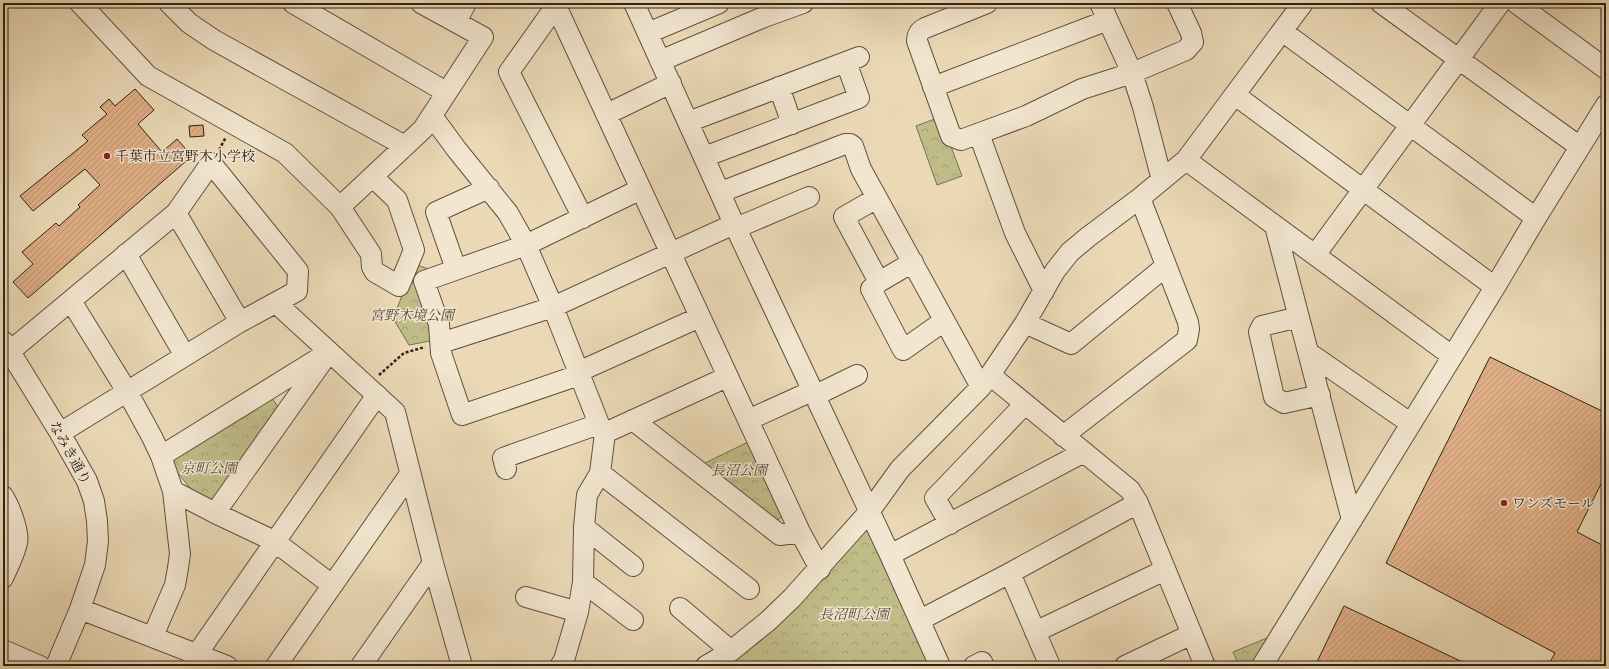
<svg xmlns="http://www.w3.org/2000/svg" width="1609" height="669" viewBox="0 0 1609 669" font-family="'IM FELL Great Primer','Noto Serif JP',serif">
  <defs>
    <pattern id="park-crowns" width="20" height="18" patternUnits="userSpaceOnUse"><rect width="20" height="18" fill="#c0bc88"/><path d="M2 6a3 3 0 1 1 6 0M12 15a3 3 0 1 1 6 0" fill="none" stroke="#a5a175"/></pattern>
    <pattern id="building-hatch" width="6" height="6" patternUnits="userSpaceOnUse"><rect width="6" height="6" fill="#dfae85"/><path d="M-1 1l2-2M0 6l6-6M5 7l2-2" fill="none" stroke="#c09572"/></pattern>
  </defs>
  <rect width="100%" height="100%" fill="#ebd9b6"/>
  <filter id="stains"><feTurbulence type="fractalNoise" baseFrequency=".005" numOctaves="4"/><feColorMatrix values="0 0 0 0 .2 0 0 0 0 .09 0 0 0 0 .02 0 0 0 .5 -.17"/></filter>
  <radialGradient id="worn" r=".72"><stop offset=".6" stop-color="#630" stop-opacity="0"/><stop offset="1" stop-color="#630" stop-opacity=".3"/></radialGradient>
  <path fill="url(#park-crowns)" stroke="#786f50" d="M940 117 962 176 937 185 916 126Z
    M415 264 436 272 435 328 430 341 409 345 393 318Z
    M271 397 282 412 207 509 173 467V457Z
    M750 441 783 516 771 525 699 466Z
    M872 529 934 666H718L863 530Z
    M1279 633 1258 666H1239L1233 652Z"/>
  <path fill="url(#building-hatch)" stroke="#302219" d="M135 89 154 110 138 124 162 152 177 139 192 156 28 298 13 282 33 264 22 252 56 223 59 226 80 207 78 205 100 185 85 169 33 211 20 196 88 141 82 135 107 114 100 107 109 99 115 106Z
    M203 125 204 136 190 137 189 126Z
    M1490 357 1606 413V474L1577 532 1606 547V666H1548L1555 653 1386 563Z
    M1344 606 1471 666H1315Z"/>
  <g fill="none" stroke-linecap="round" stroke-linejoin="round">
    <g stroke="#5f5040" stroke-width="22">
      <path id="minor" d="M80 3 148 76 285 153 340 207 371 254 372 267 375 272 399 286 414 250 397 200 373 177
        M169 3 189 23 214 40 405 146
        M293 3 446 92
        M551 3 556 6 800 532 820 569
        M558 3 509 72 583 218
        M634 3 734 224 890 555 940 666
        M987 3 925 28C919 31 917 34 917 41L951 136 961 140 1026 116 1082 89 1132 73 1186 50 1193 42 1191 33 1177 3
        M1100 3 1132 73 1143 107 1162 180
        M1381 3 1580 147
        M1516 3 1606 69
        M456 22 466 3
        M1282 31 1536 218
        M648 33 719 3
        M660 61 764 17 803 3
        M779 87 792 124
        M933 87 1108 20
        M1235 95 1495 287
        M607 114 671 83
        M432 116 457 150 508 213 526 245 553 307 599 424 605 433
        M688 122 859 57
        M979 134 1015 233 1044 291
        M704 157 859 98 846 62
        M1186 160 1452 356
        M641 189 526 245 424 281 439 324 441 353 462 415 579 375 587 368 700 317
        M721 192 845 144H850L853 146 861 169 981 387
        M877 198 844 217 879 282
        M340 207 423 129 483 37 421 3
        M176 213 240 322
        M1275 226 1352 520
        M736 228 809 197
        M126 254 185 356
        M1315 255 1500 3
        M913 262 879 282 871 289 903 350 944 321
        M456 269 436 212 489 188
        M71 301 128 393 152 437 161 456 173 491 180 554 178 568 175 585 153 636
        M276 303 395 412 433 563 462 666
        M1299 317 1262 326 1259 332 1274 397 1284 403 1320 395
        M1025 323 1071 344 1166 266
        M4 342 60 433 87 481 94 501 97 521 98 541 95 565 80 609 56 666
        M441 343 553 307 734 224
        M1309 353 1410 423
        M3 357 176 213 211 163 298 271 297 291 240 322 60 433
        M990 375 1130 490 1138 503 1205 666
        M814 396 857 375
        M633 420 780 535 800 532
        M748 420 812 391
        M1063 436 1187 340 1189 329 1188 322 1140 198
        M161 456 329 352
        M506 469 503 458 599 424
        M600 473 749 589
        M173 491 215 513 274 541 332 585
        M3 496C9 505 20 533 17 543 14 555 8 567 3 578
        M215 513 324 359
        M950 524 935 498 1024 405
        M584 527 633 566
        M890 555 1084 452
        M1010 573 1050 666
        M583 582 633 620
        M526 597 578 612
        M680 608 731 651
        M80 609 227 666
        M920 620 1010 573 1138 503
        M1035 632 1165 570
        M3 650 40 666
        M192 666 197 654 377 395
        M276 666 410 474
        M361 666 433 563
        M560 666 564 660 578 612 583 582 584 527 587 495 600 473 605 433 727 377
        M706 666 731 651 768 621 792 598 869 512 900 469 981 387 990 375 1025 323 1055 271 1070 252 1088 237 1140 198 1186 160 1303 3
        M974 666 982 662 984 666
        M1125 666 1192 634
        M1262 666 1495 287 1536 218 1606 105"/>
    </g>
    <path stroke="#302219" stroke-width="2.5" stroke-dasharray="3 2" stroke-linecap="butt" d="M219 150 226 137
      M379 375 404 353 425 347"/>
    <use href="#minor" stroke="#f2e6d0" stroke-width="20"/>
  </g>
  <g fill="#8f2418" stroke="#f2e6d0" stroke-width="1.5">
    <circle cx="107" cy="156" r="4"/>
    <circle cx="1504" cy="503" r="4"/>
  </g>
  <g text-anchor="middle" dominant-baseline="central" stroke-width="3" stroke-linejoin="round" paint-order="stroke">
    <g font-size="14" fill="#302219" stroke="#f2e6d0" text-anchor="start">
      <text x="115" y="156">千葉市立宮野木小学校</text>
      <text x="1512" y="503">ワンズモール</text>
    </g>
    <g font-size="14" font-style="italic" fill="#544835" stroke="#f2e6d0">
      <text x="412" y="315">宮野木境公園</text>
      <text x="209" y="468">京町公園</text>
      <text x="739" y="470">長沼公園</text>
      <text x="854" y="614">長沼町公園</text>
    </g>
    <g font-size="14" fill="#302219" stroke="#f2e6d0">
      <text transform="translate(70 453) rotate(61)">なみき通り</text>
    </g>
  </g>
  <rect width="1609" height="669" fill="none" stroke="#ebd9b6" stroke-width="16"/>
  <rect x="4" y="4" width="1601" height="661" fill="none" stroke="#302219" stroke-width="2"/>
  <rect x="8" y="8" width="1593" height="653" fill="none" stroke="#302219"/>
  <rect width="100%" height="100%" filter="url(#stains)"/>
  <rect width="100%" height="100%" fill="url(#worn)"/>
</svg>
